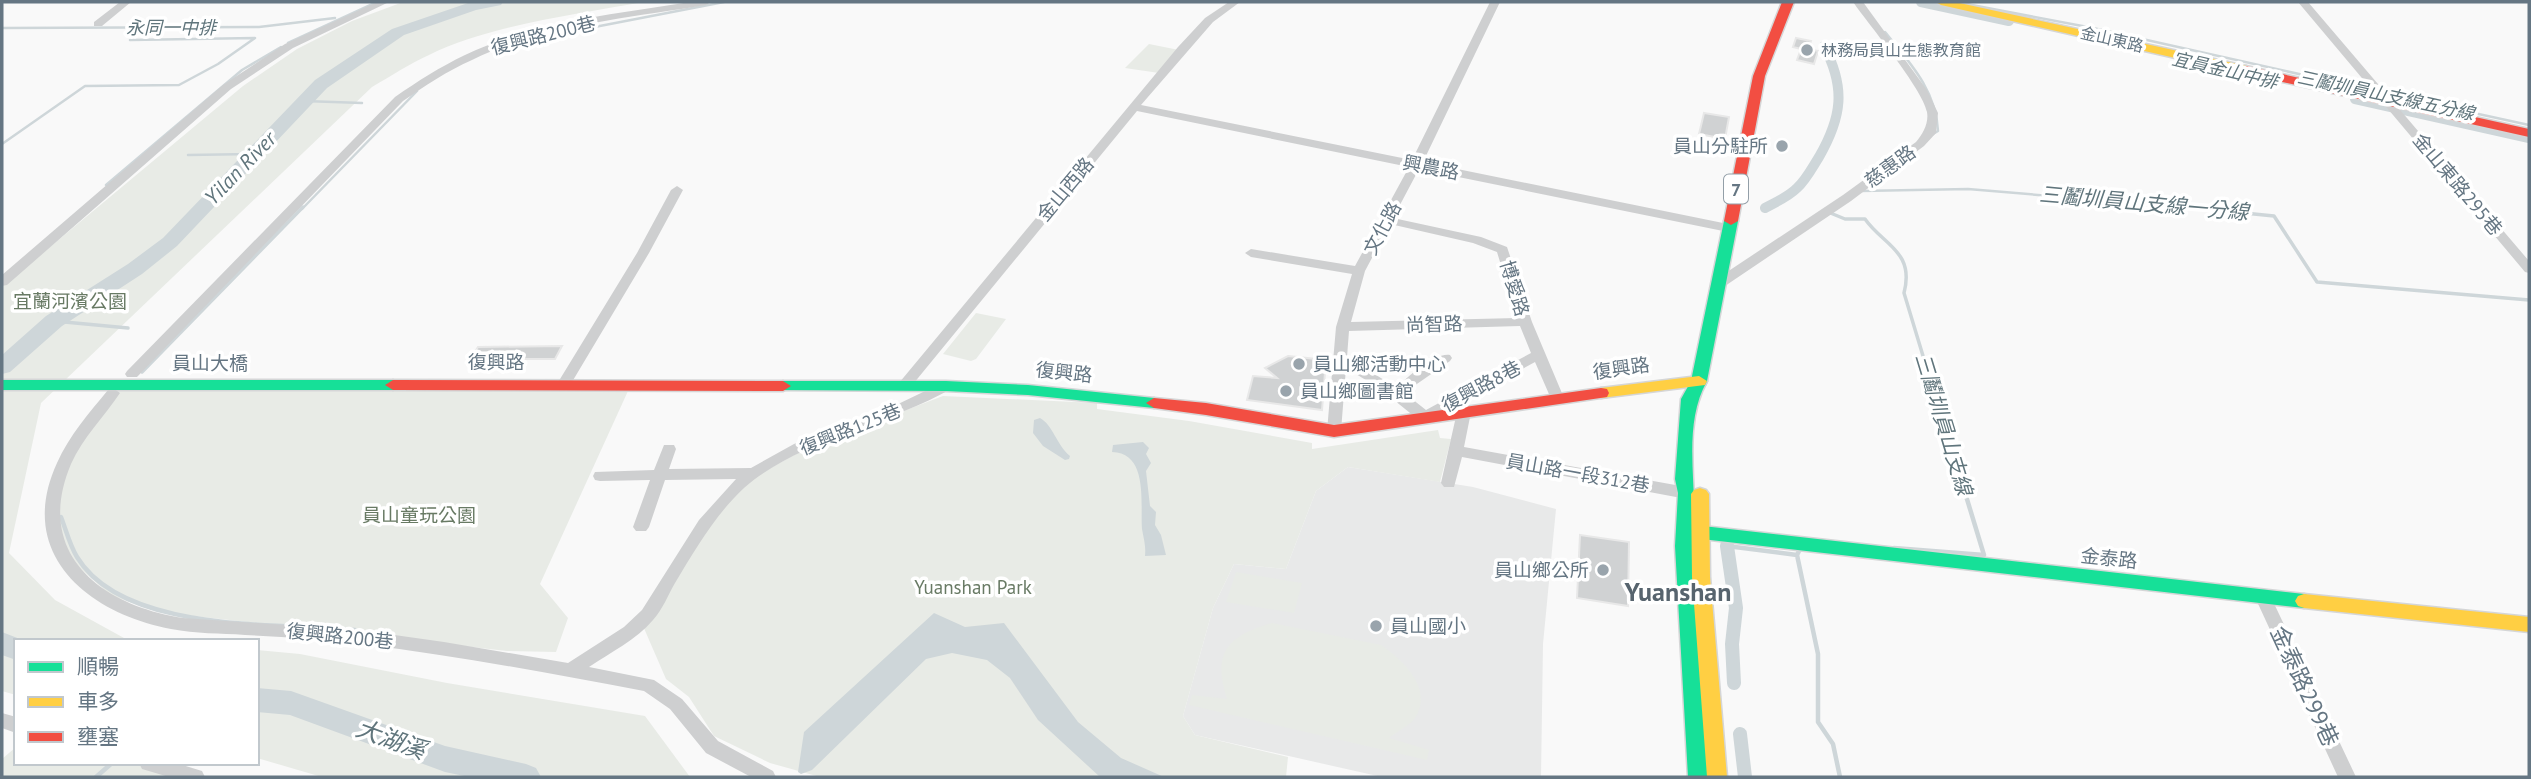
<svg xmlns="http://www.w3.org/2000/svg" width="2531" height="779" viewBox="0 0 2531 779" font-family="'PT Sans','Noto Sans TC',sans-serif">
  <rect width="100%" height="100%" fill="#f9f9f9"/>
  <path fill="#e8e9e9" d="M1348 467 1473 487 1556 509 1543 644 1541 777H1382L1195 735 1183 716 1213 608 1234 564 1286 569 1316 491Z"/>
  <path fill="#e8ebe6" d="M403 2H644C577 14 491 25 429 55 409 64 391 76 372 87L41 403 9 553 55 600 124 638 154 641H16V695L2 691V287L243 86 297 49 352 21Z
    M1149 44 1179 50 1159 73 1125 68Z
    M976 313 1006 319 976 359 971 361 943 354Z
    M112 389 628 391 540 584 568 618 556 652 507 651 158 612 110 595 57 548 62 461Z
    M943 396 1097 403V409L1189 421 1312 443V449L1438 430 1440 438 1451 439 1440 482 1348 467 1316 491 1286 569 1234 564 1213 608 1183 716 1195 735 1288 757 1286 777H820L770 763 714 736 689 697 666 679 643 626 722 507 759 474 811 446Z
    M1236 572 1302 583 1294 613 1226 602Z
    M1272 623 1381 645C1403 660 1434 689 1415 718 1409 726 1396 732 1389 738L1429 750 1427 760 1189 705 1192 695 1227 699C1212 653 1227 636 1272 623Z
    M257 650 300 654 447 683 645 716 690 777H322L257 758Z
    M16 747V763H134L184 775 180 777H2V759Z"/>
  <path fill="#ced6d9" d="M1040 418C1053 425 1056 444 1070 456L1069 459 1065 460 1043 446 1033 433 1034 420Z
    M1143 442 1149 448 1146 454 1151 463 1146 471 1150 506 1156 512 1155 525 1161 535 1166 555 1145 556C1146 546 1144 540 1142 529 1140 504 1149 453 1112 452L1113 445Z
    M934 613 965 627 1004 623 1078 722 1121 758 1164 777H1100L1038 720 1010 678 987 660 952 653 926 659 812 770 801 774 798 772 804 732Z"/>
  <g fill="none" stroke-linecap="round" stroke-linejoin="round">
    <path stroke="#ced6d9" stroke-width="2.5" d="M1956 2 2093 28 2375 91
      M2 28 259 27 335 18
      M1885 32C1910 63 1936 90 1938 131L1933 134
      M517 42 724 2
      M288 43 377 2
      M2382 93 2529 125
      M304 101 362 103
      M2 144 85 86 179 85 218 64 255 38 130 40 148 27
      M188 155 252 154
      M106 185 242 70 281 47
      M1861 191 1968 189 2205 209
      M302 209 417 91"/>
    <path stroke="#ced6d9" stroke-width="3.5" d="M2184 207 2274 216 2317 282 2529 300
      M1828 212 1845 219H1865C1883 245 1915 251 1904 293L1956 465
      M54 321 128 328
      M142 372 303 207"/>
    <path stroke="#ced6d9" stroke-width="4.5" d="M61 517C66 530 70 546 77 557 123 633 277 623 355 630
      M1727 546 1797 555
      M1894 548 1984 555 1956 463
      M1800 549 1797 555 1818 654V722L1833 744 1840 777
      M96 777 112 763"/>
    <path stroke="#ced6d9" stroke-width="10" d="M1921 2 2009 21
      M2355 99 2529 138
      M1765 208C1776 202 1788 197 1797 188 1806 180 1812 168 1819 157 1842 117 1846 88 1824 46"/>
    <path stroke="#ced6d9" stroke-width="14" d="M1727 546 1736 608 1732 644 1734 683
      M1740 734 1745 777"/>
    <path fill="#ced6d9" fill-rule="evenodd" d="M471 2H503L501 5 476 10 404 35 327 88 177 246 142 274 62 326 10 372 2 374V355L46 316 128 264 163 238 315 80 392 29Z
      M2 632 25 641H16V660L2 655Z
      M257 688 291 691 445 746 526 764 536 768 541 777H469L445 772 290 715 257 712Z"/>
  </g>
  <path fill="#d0d2d3" stroke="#e8e8e8" stroke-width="2" d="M1796 38 1811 41 1808 49 1818 51 1814 64 1797 60 1801 49 1793 47Z
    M1704 113 1729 117 1725 139 1699 134Z
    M562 346 555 359H517L515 363 503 364 505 360H483L481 364H467L478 347Z
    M1288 356 1326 360 1322 410 1247 400 1253 376 1277 378 1265 368Z
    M1580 535 1629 542 1628 606 1577 598Z"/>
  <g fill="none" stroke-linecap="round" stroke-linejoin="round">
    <g stroke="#d5d6d7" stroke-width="3">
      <path id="fast" d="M1731 217 1738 221 1707 381C1683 424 1696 478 1694 525L2304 594 2310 596 2313 601 2310 606 2304 608 1693 538 1708 777H1688L1675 546 1678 493 1675 479 1681 399 1691 381 1724 221Z
        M2 380H393L401 385 393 390H2Z
        M783 381H946L1028 385 1154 398 1162 403 1154 408 1028 395 946 391 777 390 775 386Z"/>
    </g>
    <g stroke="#d5d6d7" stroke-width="3">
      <path id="slow" d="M1936 2H1955L2246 66 2252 70 2246 74 1941 5Z
        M1699 376 1707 381 1705 385 1601 398 1593 393 1601 388Z
        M1700 488 1706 490 1709 494 1710 577 1727 777H1707L1692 577 1691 494 1694 490Z
        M2304 594 2529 617V632L2304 608 2298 606 2295 601 2298 596Z"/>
    </g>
    <g stroke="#d5d6d7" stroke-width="3">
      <path id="jam" d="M1782 2H1794L1765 76 1738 221 1731 225 1724 221 1753 76Z
        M2246 66 2529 129V137L2242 73 2240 70Z
        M393 380 783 381 791 386 783 391 393 390 385 385Z
        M1601 388 1607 389 1609 393 1607 397 1334 437 1206 415 1154 408 1146 403 1154 398 1206 403 1334 425Z"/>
    </g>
    <path fill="#cecfd0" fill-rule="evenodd" d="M120 2H131L102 26H94V22Z
      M377 2H389L293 48 231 89 7 285 2 286V275L223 85 285 44Z
      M690 2H711L706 5C628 18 544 25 472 60 447 71 425 86 403 101L137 377H127L125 374 127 371 395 97C418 81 440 67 465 55 534 22 615 14 690 2Z
      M1229 2H1240L1213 22 1141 105 1412 160 1490 2H1500L1423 162 1728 224 1734 228 1728 232 1419 169 1393 218 1481 237 1507 247 1532 322 1564 398 1562 401H1552L1535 362 1425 422 1420 421 1379 388 1346 368 1341 431 1334 436 1327 431 1336 327 1352 274 1251 257 1245 253 1251 249 1355 266 1409 167 1137 111 909 389H899L897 386 899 383 1178 47 1205 18ZM1390 224 1473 243 1497 252 1517 318 1351 322 1365 271ZM1520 326 1531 353 1426 410 1407 395 1414 386 1450 361 1452 358 1450 355C1436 352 1406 377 1397 388L1347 357 1349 331Z
      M1853 2H1863L1927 90 1938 113 1936 133 1924 146 1851 201 1725 286H1715L1714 283 1715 280 1843 195 1916 142C1923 134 1929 123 1927 112 1922 88 1870 26 1853 2Z
      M2298 2H2308L2529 261V273L2525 272Z
      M677 186 683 190 649 253 569 387H559L557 384 637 253 671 190Z
      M946 381 953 386 951 389C887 425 797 441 744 488 715 515 695 550 675 583 668 595 663 609 653 620 636 640 611 652 589 667L654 680 682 699 718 741 773 771 776 777H751L706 753 670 709 644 691C550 673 457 656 362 644 323 639 284 637 245 635 220 633 196 634 171 629 88 613 15 554 57 463 69 436 89 413 108 390L113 388 120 393C104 417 83 437 71 464 33 554 101 605 183 618L359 630 444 642 568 663 624 627 642 610 699 520 736 479 665 480 649 527 646 531H636L633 527 650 480 600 481 595 480 593 476 595 472 654 470 664 445H674L676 449 669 469 751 468 794 444 894 406Z
      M1464 407 1471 412 1464 447 1692 488 1697 490 1700 494 1697 498 1692 500 1462 457 1454 487H1444L1441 483 1457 412Z
      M2262 589 2268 590 2270 595 2356 777H2338L2254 595 2256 590Z
      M2 713 16 717V733L2 728Z
      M139 763H176L202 771 205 777H169L142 769Z"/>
    <use href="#fast" fill="#16e098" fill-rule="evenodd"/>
    <use href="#slow" fill="#ffcf43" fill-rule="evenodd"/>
    <use href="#jam" fill="#f24e42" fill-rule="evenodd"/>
  </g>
  <g fill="#99a4ac" stroke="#fff" stroke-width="2.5">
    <circle cx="1807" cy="50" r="7"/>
    <circle cx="1782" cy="146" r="7"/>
    <circle cx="1299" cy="364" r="7"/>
    <circle cx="1286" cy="391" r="7"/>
    <circle cx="1603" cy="570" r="7"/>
    <circle cx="1376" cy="626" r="7"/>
  </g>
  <g text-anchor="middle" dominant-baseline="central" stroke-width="7" stroke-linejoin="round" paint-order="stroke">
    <g font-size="16" fill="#657683" stroke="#fff">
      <text transform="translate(2112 39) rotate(13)">金山東路</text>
    </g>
    <g font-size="16" fill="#657683" stroke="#fff" text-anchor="start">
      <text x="1821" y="50">林務局員山生態教育館</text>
    </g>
    <g font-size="18" font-style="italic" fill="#60757c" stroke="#fff">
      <text x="171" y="27">永同一中排</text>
      <text transform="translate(2225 70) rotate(13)">宜員金山中排</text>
      <text transform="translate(2386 95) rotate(12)">三鬮圳員山支線五分線</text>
    </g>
    <rect fill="#fff" stroke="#939fa8" stroke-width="2" x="1724" y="174.5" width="24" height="29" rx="5"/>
    <g font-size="18" font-weight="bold" fill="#657683">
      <text x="1736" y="189">7</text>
    </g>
    <g font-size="19" fill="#657683" stroke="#fff">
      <text transform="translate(543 35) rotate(-14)">復興路200巷</text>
      <text transform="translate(1890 166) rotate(-36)">慈惠路</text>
      <text transform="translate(1431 167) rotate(11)">興農路</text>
      <text transform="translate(2458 184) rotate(50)">金山東路295巷</text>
      <text transform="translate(1065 189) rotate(-50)">金山西路</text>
      <text transform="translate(1382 228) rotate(-62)">文化路</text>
      <text transform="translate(1515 288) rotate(73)">博愛路</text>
      <text transform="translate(1434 324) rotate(-2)">尚智路</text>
      <text x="496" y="362">復興路</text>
      <text x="210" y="363">員山大橋</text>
      <text transform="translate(1621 368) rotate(-8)">復興路</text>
      <text transform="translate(1064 372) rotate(6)">復興路</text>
      <text transform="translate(1481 386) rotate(-28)">復興路8巷</text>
      <text transform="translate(850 429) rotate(-22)">復興路125巷</text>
      <text transform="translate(1578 473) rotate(10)">員山路一段312巷</text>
      <text transform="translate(2109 558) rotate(6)">金泰路</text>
      <text transform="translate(340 636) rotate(6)">復興路200巷</text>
    </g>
    <g font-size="19" fill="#657683" stroke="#fff" text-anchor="start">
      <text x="1768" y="146" text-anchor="end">員山分駐所</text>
      <text x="1313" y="364">員山鄉活動中心</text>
      <text x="1300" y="391">員山鄉圖書館</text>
      <text x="1589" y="570" text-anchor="end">員山鄉公所</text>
      <text x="1390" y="626">員山國小</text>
    </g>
    <g font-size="19" fill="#687a64" stroke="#fff">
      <text x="70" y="301">宜蘭河濱公園</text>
      <text x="419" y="515">員山童玩公園</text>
      <text x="973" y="587">Yuanshan Park</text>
    </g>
    <g font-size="21" font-style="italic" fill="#60757c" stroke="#fff">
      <text transform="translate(240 168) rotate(-46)">Yilan River</text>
      <text transform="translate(2144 203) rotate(5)">三鬮圳員山支線一分線</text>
      <text transform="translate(1944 424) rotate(73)">三鬮圳員山支線</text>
    </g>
    <g font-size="23" fill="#657683" stroke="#fff">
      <text transform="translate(2305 686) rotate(65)">金泰路299巷</text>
    </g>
    <g font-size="24" font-style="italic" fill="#60757c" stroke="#fff">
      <text transform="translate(391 739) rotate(20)">大湖溪</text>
    </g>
    <g font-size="26" font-weight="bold" fill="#57646e" stroke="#fff">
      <text x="1678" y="591">Yuanshan</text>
    </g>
  </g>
  <rect width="2531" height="779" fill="none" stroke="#657683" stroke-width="7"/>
  <rect x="14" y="639" width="245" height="126" fill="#ffffff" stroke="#c1c8cd" stroke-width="2"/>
  <rect x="28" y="662" width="35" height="10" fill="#16e098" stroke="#c1c8cd" stroke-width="2"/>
  <text x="77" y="674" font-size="21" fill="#657683">順暢</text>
  <rect x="28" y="697" width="35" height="10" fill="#ffcf43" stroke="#c1c8cd" stroke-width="2"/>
  <text x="77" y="709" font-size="21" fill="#657683">車多</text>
  <rect x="28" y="732" width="35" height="10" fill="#f24e42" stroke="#c1c8cd" stroke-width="2"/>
  <text x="77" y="744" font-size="21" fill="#657683">壅塞</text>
</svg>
